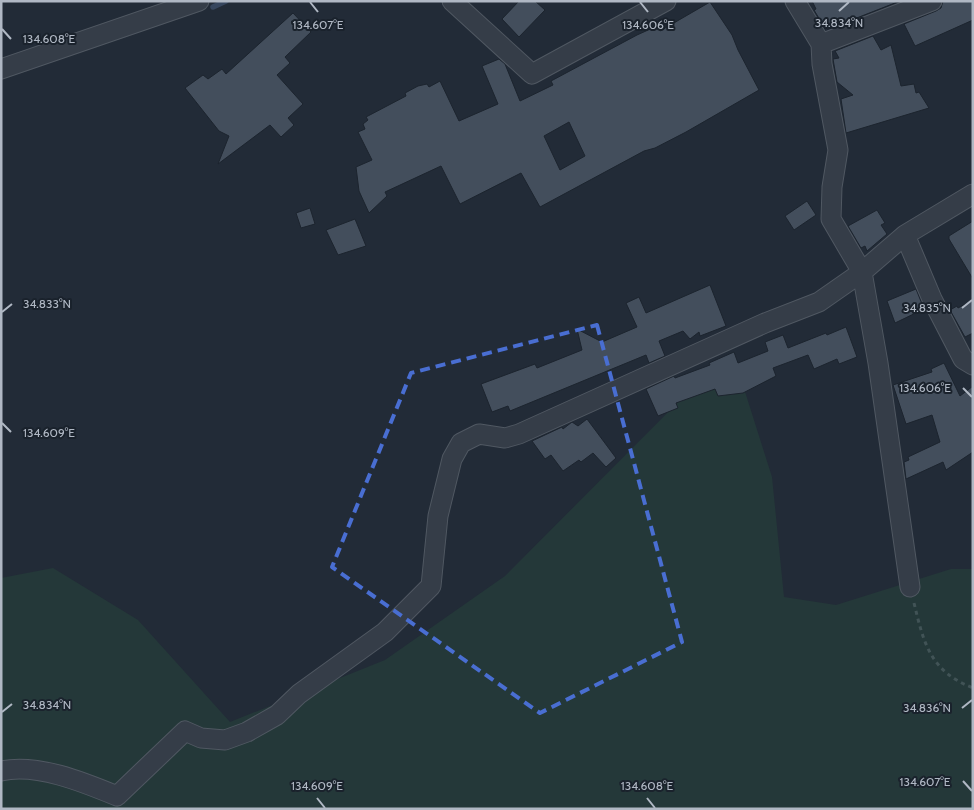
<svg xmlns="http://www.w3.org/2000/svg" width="974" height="810" viewBox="0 0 974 810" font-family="Cabin,sans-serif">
  <rect width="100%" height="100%" fill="#222b37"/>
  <path fill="#243839" d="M707 373 741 379 772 477 784 597 836 605 951 569H973V809H1V578L53 568 138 620 230 722 385 660 505 576Z"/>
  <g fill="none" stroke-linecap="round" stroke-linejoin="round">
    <path stroke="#36465e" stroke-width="5.5" d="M213 7 226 1"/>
  </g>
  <path fill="#434e5c" stroke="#1c242e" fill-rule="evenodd" d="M519 1H535L545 10 519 37 502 19Z
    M812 1H900L826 30 814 10 816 9Z
    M943 1H973V20L915 46 904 24 936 11 941 8Z
    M710 2 732 35 738 50 759 90 686 132 655 148 644 151 540 207 521 173 460 204 441 166 385 192 387 196 369 213 359 191 356 167 372 160 358 132 365 129 363 124 368 120 366 117 406 96 405 93 418 86 427 84 429 87 440 81 459 121 498 104 482 66 499 59 505 64 520 101 553 85 551 81 637 35 657 26 660 31ZM569 122 585 156 560 170 544 136Z
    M293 13 311 32 285 57 290 63 277 75 303 104 288 118 294 125 281 137 270 125 218 164 229 136 219 131 185 88 203 75 208 79 222 69 226 74Z
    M873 36 881 50 891 45 901 86 914 84 916 93 919 92 929 108 846 133 841 99 853 95 837 82 833 59 839 58 835 51Z
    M807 201 816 215 794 230 785 216Z
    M310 208 315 224 301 228 296 213Z
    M877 210 885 223 881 225 887 234 867 251 865 246 861 248 848 226Z
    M355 219 366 246 338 255 326 230Z
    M973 221V279L949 239V236Z
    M710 285 726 326 700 336 699 332 690 339 683 331 659 341 665 356 649 363 646 355 510 411 508 406 492 412 481 384 535 364 537 368 582 350 577 329 602 342 637 327 626 303 639 297 646 313Z
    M916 289 924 309 895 323 887 301Z
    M973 300V333L965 337 950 310 957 306 958 308Z
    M846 327 857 357 839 364 837 359 814 369 808 355 773 368 776 376 743 393 718 396 715 389 676 403 678 408 658 416 646 389 674 376 675 378 710 365 709 363 734 352 738 363 768 351 765 342 783 335 788 348 826 333 827 335Z
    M944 363 960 396 973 386V452L946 470 943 462 906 479 904 462 909 460 908 457 940 442 932 415 906 424 893 385 932 372 931 369Z
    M587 419 616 458 606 467 593 453 581 462 579 460 563 471 551 455 545 459 532 441 562 427 563 429 572 422 578 426Z"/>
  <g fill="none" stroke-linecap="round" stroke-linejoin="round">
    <g stroke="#505862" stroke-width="21">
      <path id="minor" d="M452 1 532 74 666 1
        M795 1 821 44 822 64 838 150 832 187 831 219 862 272 878 363 910 587
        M821 44 932 1
        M1 69 199 1
        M905 235 932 299 963 359 973 365
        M1 771C37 763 83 782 117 796L185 731 201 738 225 740 247 732 277 715 299 694 385 632 431 586 438 516 452 459 461 443 479 434 505 438 519 434 765 323 819 302 862 272 905 235 973 194"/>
    </g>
    <path stroke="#415356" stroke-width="3" stroke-dasharray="4 4" stroke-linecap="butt" d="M914 603C924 644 930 671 973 688"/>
    <use href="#minor" stroke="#353d48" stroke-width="19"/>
  </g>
  <path fill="none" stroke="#496ed2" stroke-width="4" stroke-dasharray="10 6" stroke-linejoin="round" d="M597 325 682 642 540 713 332 567 411 373Z"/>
  <path fill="none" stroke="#b0b8c4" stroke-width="2" d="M310 2 318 12M640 2 648 12M839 11 849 2M2 29 11 39M962 308 972 300M2 312 12 304M963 388 972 397M2 423 11 432M962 708 972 700M2 712 12 704M963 781 972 791M317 798 325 808M647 798 655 808"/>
  <g font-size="12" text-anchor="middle" fill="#b0b8c4" stroke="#1a222c" stroke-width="4" stroke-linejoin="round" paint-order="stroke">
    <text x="839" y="27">34.834°N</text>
    <text x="648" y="29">134.606°E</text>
    <text x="318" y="29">134.607°E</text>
    <text x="49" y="43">134.608°E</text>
    <text x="47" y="308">34.833°N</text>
    <text x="927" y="312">34.835°N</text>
    <text x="925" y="392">134.606°E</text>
    <text x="49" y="437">134.609°E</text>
    <text x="47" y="709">34.834°N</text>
    <text x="927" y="712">34.836°N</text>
    <text x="925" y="786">134.607°E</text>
    <text x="317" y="790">134.609°E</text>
    <text x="647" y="790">134.608°E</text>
  </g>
  <rect width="974" height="810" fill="none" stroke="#b0b8c4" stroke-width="5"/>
</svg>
